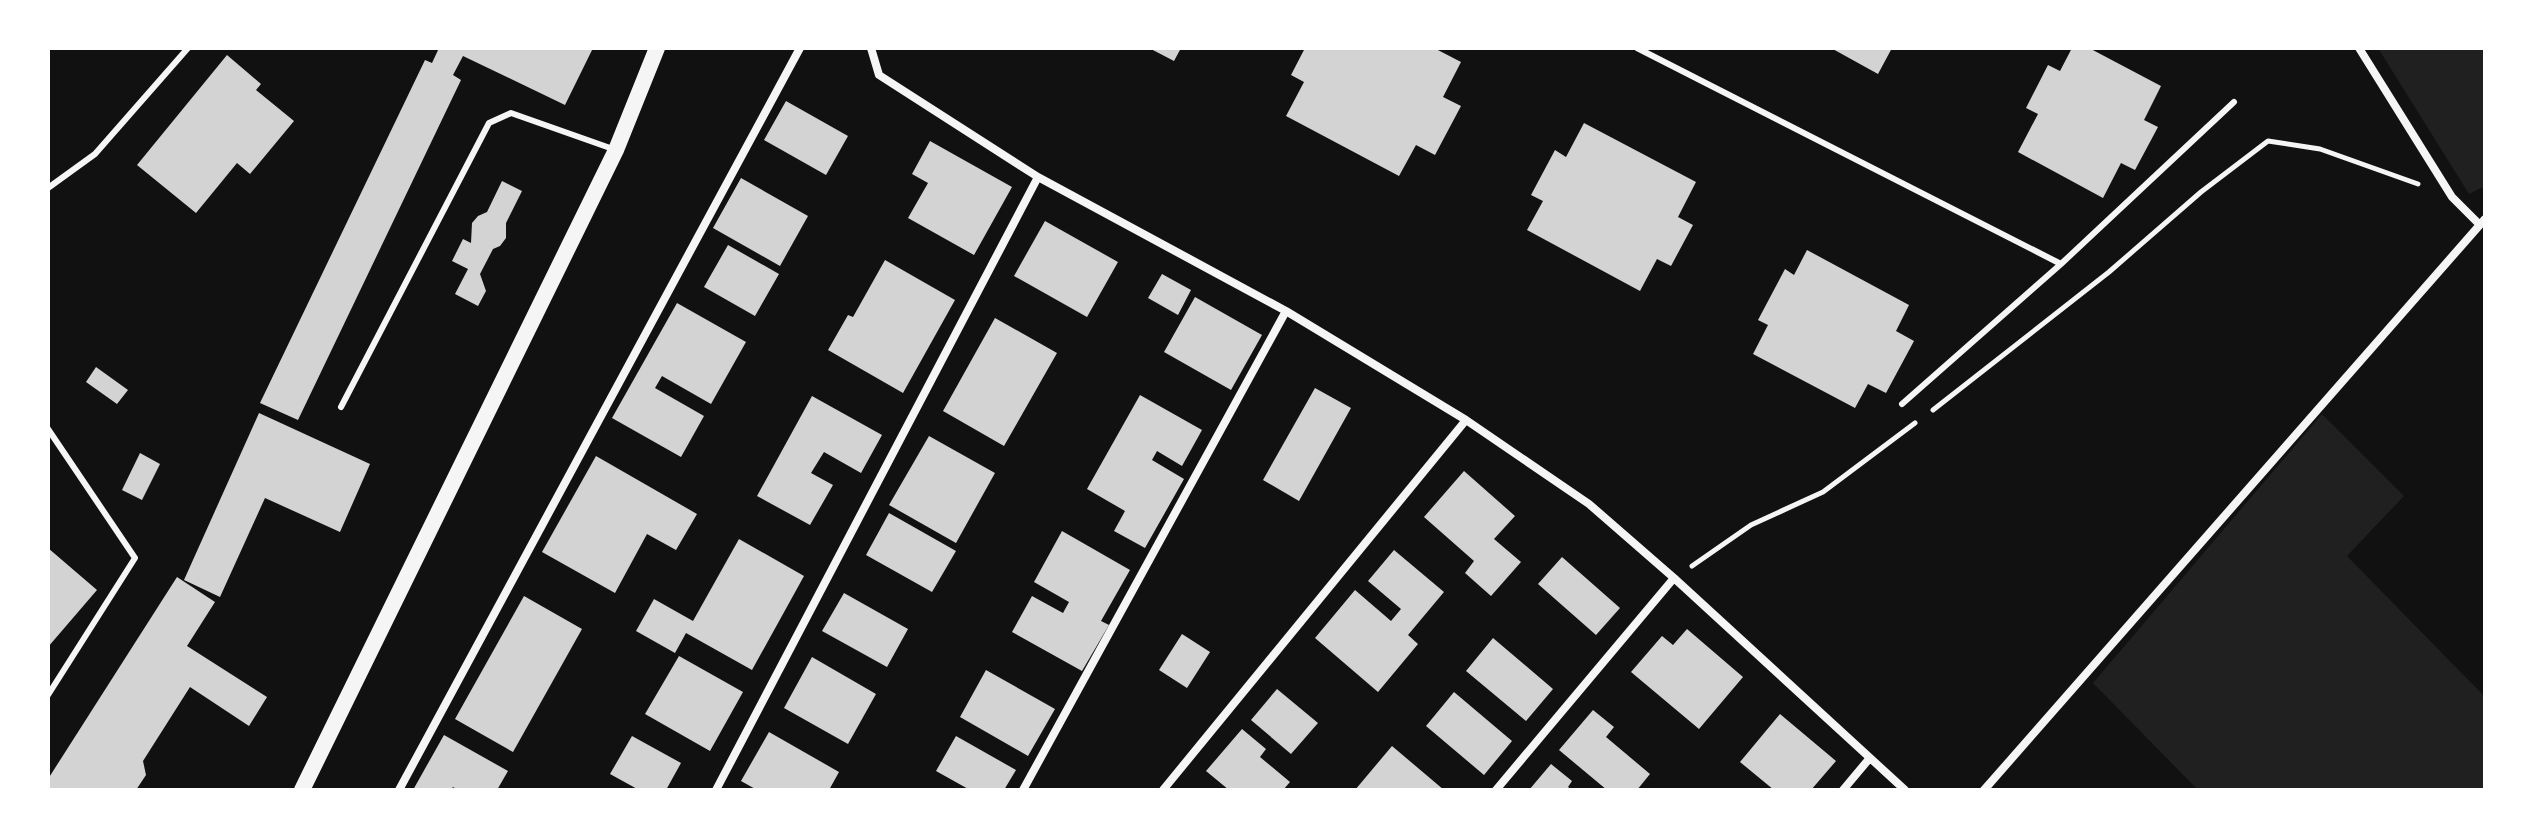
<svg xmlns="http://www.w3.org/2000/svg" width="2533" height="838" viewBox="0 0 2533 838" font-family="'Space Grotesk',sans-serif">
  <rect width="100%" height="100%" fill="#111"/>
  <path fill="#202020" d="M2378 48H2485V186L2469 194Z
    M2322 414 2404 496 2347 556 2485 697V790H2198L2093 683Z"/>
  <path fill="#d3d3d3" d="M439 48H593L565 105 463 56 453 75 461 80 298 420 260 403 425 60 432 63Z
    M1149 48H1181L1174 61Z
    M1305 48H1434L1461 62 1443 97 1461 106 1435 155 1416 145 1399 176 1286 116 1304 82 1291 75Z
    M1831 48H1892L1878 74Z
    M2072 48H2089L2161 86 2144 120 2158 127 2135 170 2121 163 2103 198 2018 152 2038 114 2026 108 2048 65 2060 71Z
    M227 55 261 84 256 90 294 121 250 174 237 163 196 213 137 165Z
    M786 101 848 136 826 175 764 140Z
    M1584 123 1696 182 1678 217 1693 225 1671 266 1657 259 1640 291 1527 230 1543 201 1531 195 1555 150 1566 157Z
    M930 141 1012 187 974 255 908 218 928 183 912 174Z
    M741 178 808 216 780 266 713 228Z
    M502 181 522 191 506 223V238L500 246 493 249 480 274 486 291 478 306 455 294 468 269 452 261 463 239 471 243 472 223 478 216 487 212Z
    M1045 221 1118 262 1087 317 1014 276Z
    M728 245 779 274 755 316 704 287Z
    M1807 250 1909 305 1896 331 1914 341 1886 393 1868 384 1855 408 1753 354 1768 325 1758 320 1785 269 1794 275Z
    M885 260 955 300 903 393 828 350 848 315 853 317Z
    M1162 274 1191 290 1178 315 1148 298Z
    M1195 297 1262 335 1231 390 1164 352Z
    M677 303 746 342 711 404 662 376 655 388 704 416 681 457 612 418Z
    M995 318 1057 353 1004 446 943 411Z
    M96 367 128 390 117 404 86 382Z
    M1315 388 1351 408 1299 501 1263 480Z
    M1140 395 1202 430 1182 466 1157 451 1152 460 1184 479 1145 548 1114 531 1125 511 1087 489Z
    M812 396 882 435 861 473 824 452 811 473 833 485 810 525 757 496Z
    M259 413 370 464 340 532 265 498 220 597 184 580Z
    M929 436 995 473 956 543 889 505Z
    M140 453 160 464 142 500 122 490Z
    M596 456 697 514 676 550 647 534 615 593 542 552Z
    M1464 471 1515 516 1494 539 1521 562 1491 596 1465 573 1474 561 1424 517Z
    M889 513 956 551 932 592 866 555Z
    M1062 531 1130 570 1101 621 1109 625 1082 671 1012 632 1032 596 1063 613 1069 602 1034 582Z
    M739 539 804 576 752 670 686 633 675 653 636 631 654 599 693 621Z
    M48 548 97 590 48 647Z
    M1394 550 1444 592 1408 635 1418 644 1378 692 1315 638 1355 590 1391 621 1401 609 1368 581Z
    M1562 557 1620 608 1596 635 1538 584Z
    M177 577 215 602 187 646 267 697 249 726 190 687 143 761 146 775 136 790H48V779Z
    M844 593 908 629 887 667 822 631Z
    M524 596 582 629 513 752 455 719Z
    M1687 629 1743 677 1699 729 1631 672 1662 636 1673 645Z
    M1182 634 1210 652 1187 688 1159 670Z
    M1493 638 1553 689 1526 721 1466 671Z
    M679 656 743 692 710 751 645 714Z
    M812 657 876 694 848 744 784 708Z
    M986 670 1055 709 1028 756 960 717Z
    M1277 689 1318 723 1291 754 1251 720Z
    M1454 692 1512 741 1484 775 1426 726Z
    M1593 710 1614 727 1606 737 1650 774 1637 790H1607L1559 750Z
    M1780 714 1836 761 1811 790H1774L1740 762Z
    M1242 729 1266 749 1260 757 1290 782 1283 790H1229L1206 771Z
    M769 732 839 772 829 790H757L741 781Z
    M444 735 508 771 497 790H458L453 787 451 790H413Z
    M632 736 681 763 666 790H639L610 774Z
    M956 736 1016 770 1004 790H970L936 771Z
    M1392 746 1444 790H1355Z
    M1551 764 1572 781 1568 787 1572 790H1529Z"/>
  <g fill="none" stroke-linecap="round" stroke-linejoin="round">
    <path stroke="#f5f5f5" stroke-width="5" d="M1933 410 2109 272 2201 192 2268 141 2320 149 2418 184
      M1692 566 1751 525 1823 492 1915 423"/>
    <path stroke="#f5f5f5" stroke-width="6" d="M1637 48 2061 264
      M48 188 95 154 188 48
      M1902 404 2061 264 2234 102
      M341 407 489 123 511 113 613 149
      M48 429 135 558 48 695"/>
    <path stroke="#f5f5f5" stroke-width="8" d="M871 48 879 75 1038 177 1286 311 1466 420 1589 504 1674 578 1905 790
      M2359 48 2452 197 2479 224
      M399 790 800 48
      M716 790 1038 177
      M1023 790 1286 311
      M1163 790 1466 420
      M1496 790 1674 578
      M1843 790 1869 759
      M1984 790 2485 219"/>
    <path stroke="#f5f5f5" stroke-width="16" d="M302 790 616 150 657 48"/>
  </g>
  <rect width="2533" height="838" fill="none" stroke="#ffffff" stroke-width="100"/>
</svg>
